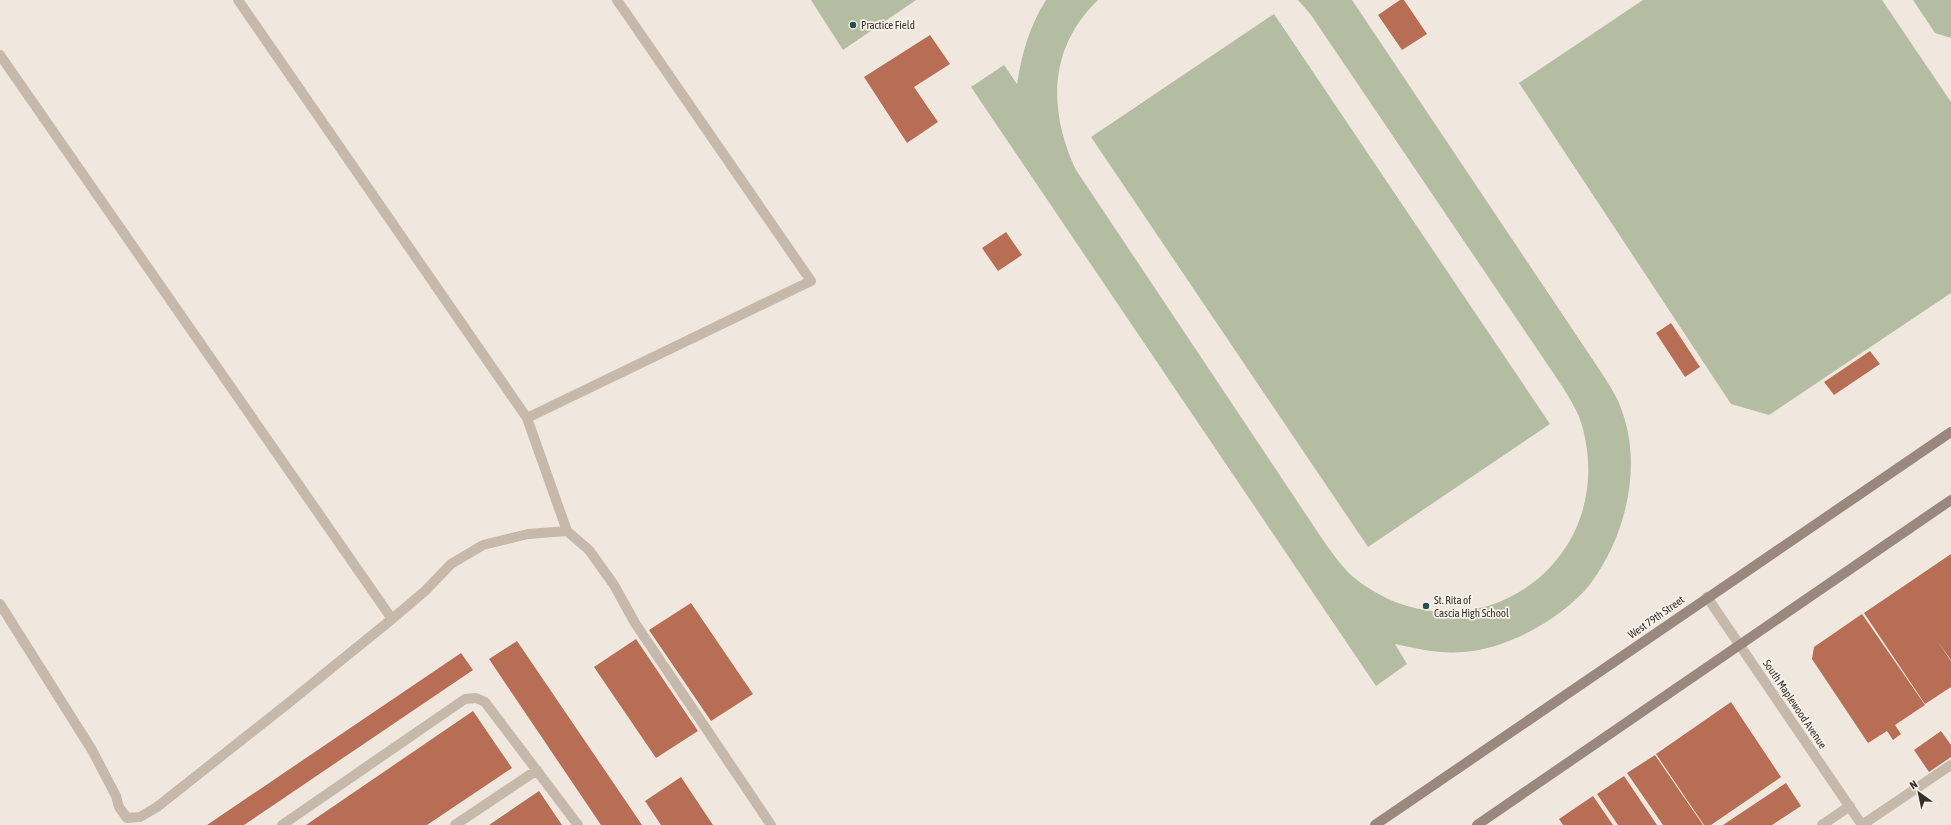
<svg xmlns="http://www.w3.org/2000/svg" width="1951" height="825" viewBox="0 0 1951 825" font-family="'Asap Condensed',sans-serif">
  <rect width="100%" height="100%" fill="#f0e8df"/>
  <path fill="#b4bda1" d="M811 0H916L843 50Z
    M1046 0H1098C1048 48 1048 111 1076 170L1325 543C1333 554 1342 567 1352 576 1463 668 1619 570 1583 429 1579 413 1570 399 1562 386L1311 15 1298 0H1352L1599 369C1608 383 1618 397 1623 414 1642 469 1625 537 1591 583 1564 618 1507 649 1464 652 1440 654 1418 649 1395 644L1407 664 1376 686 971 87 1004 65 1017 84C1022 53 1029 27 1046 0Z
    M1643 0H1882L1951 102V293L1769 415 1731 404 1519 83Z
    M1913 0H1951V38L1935 33Z
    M1274 14 1550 424 1368 547 1091 137Z"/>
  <path fill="#b86d55" d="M1400 0H1404L1427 34 1402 50 1378 15Z
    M930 35 950 64 914 87 938 122 907 143 864 77Z
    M1006 232 1022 255 998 271 982 248Z
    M1671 323 1700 367 1685 377 1656 333Z
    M1870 351 1880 364 1834 395 1824 382Z
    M1951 554V660L1936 639 1951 661V687L1925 704 1864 613Z
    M691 603 753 694 711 721 649 630Z
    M1862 614 1925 705 1895 725 1901 734 1893 740 1887 731 1868 743 1812 659 1814 647Z
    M636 639 698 731 656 758 594 667Z
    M517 641 642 825H601L489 659Z
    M461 653 473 670 244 825H207Z
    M1731 702 1781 777 1711 825H1704L1656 754Z
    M473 711 512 768 427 825H306Z
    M1941 731 1951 745V757L1929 772 1914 750Z
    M1655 755 1703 825H1663L1627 773Z
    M1624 776 1657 825H1618L1597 794Z
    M681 777 713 825H661L645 801Z
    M1786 783 1801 806 1772 825H1723Z
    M539 791 562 825H489Z
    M1593 796 1613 825H1563L1559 819Z"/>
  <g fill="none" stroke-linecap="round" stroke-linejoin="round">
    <path stroke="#c7b8ac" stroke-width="10" d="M238 0 527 418 567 531
      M0 55 392 619
      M527 418 811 281 617 0
      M0 604 92 750 116 796 119 807 127 818 140 817 157 807 286 705 392 619 425 591 451 564 483 545 528 534 567 531 589 550 614 585 635 623 771 825
      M282 825 465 699 476 698 485 702 578 825
      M455 825 537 770
      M1822 825 1850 806
      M1862 825 1951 765"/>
    <path stroke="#c7b8ac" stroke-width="10" d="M1707 597 1862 825"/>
    <path stroke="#9a887e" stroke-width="10" d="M1375 825 1951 432
      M1477 825 1951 500"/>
  </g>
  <g fill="#245053" stroke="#f8f2eb" stroke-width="1.5">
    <circle cx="853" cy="25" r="4"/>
    <circle cx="1426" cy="606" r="4"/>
  </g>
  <g text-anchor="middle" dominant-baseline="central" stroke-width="3.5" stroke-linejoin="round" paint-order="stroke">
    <g font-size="11" fill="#362e2a" stroke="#f8f2eb" text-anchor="start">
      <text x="861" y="25">Practice Field</text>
      <text x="1434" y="600">St. Rita of<tspan x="1434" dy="13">Cascia High School</tspan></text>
    </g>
    <g font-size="11" fill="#362e2a" stroke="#f8f2eb">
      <text transform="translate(1656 617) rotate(-35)">West 79th Street</text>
      <text transform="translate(1795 704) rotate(56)">South Maplewood Avenue</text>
    </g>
  </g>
  <g transform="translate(1919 793) rotate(327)" stroke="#f8f2eb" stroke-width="3" paint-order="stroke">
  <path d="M0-3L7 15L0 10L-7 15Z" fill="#362e2a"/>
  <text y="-6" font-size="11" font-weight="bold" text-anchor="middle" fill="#362e2a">N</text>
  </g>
</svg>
